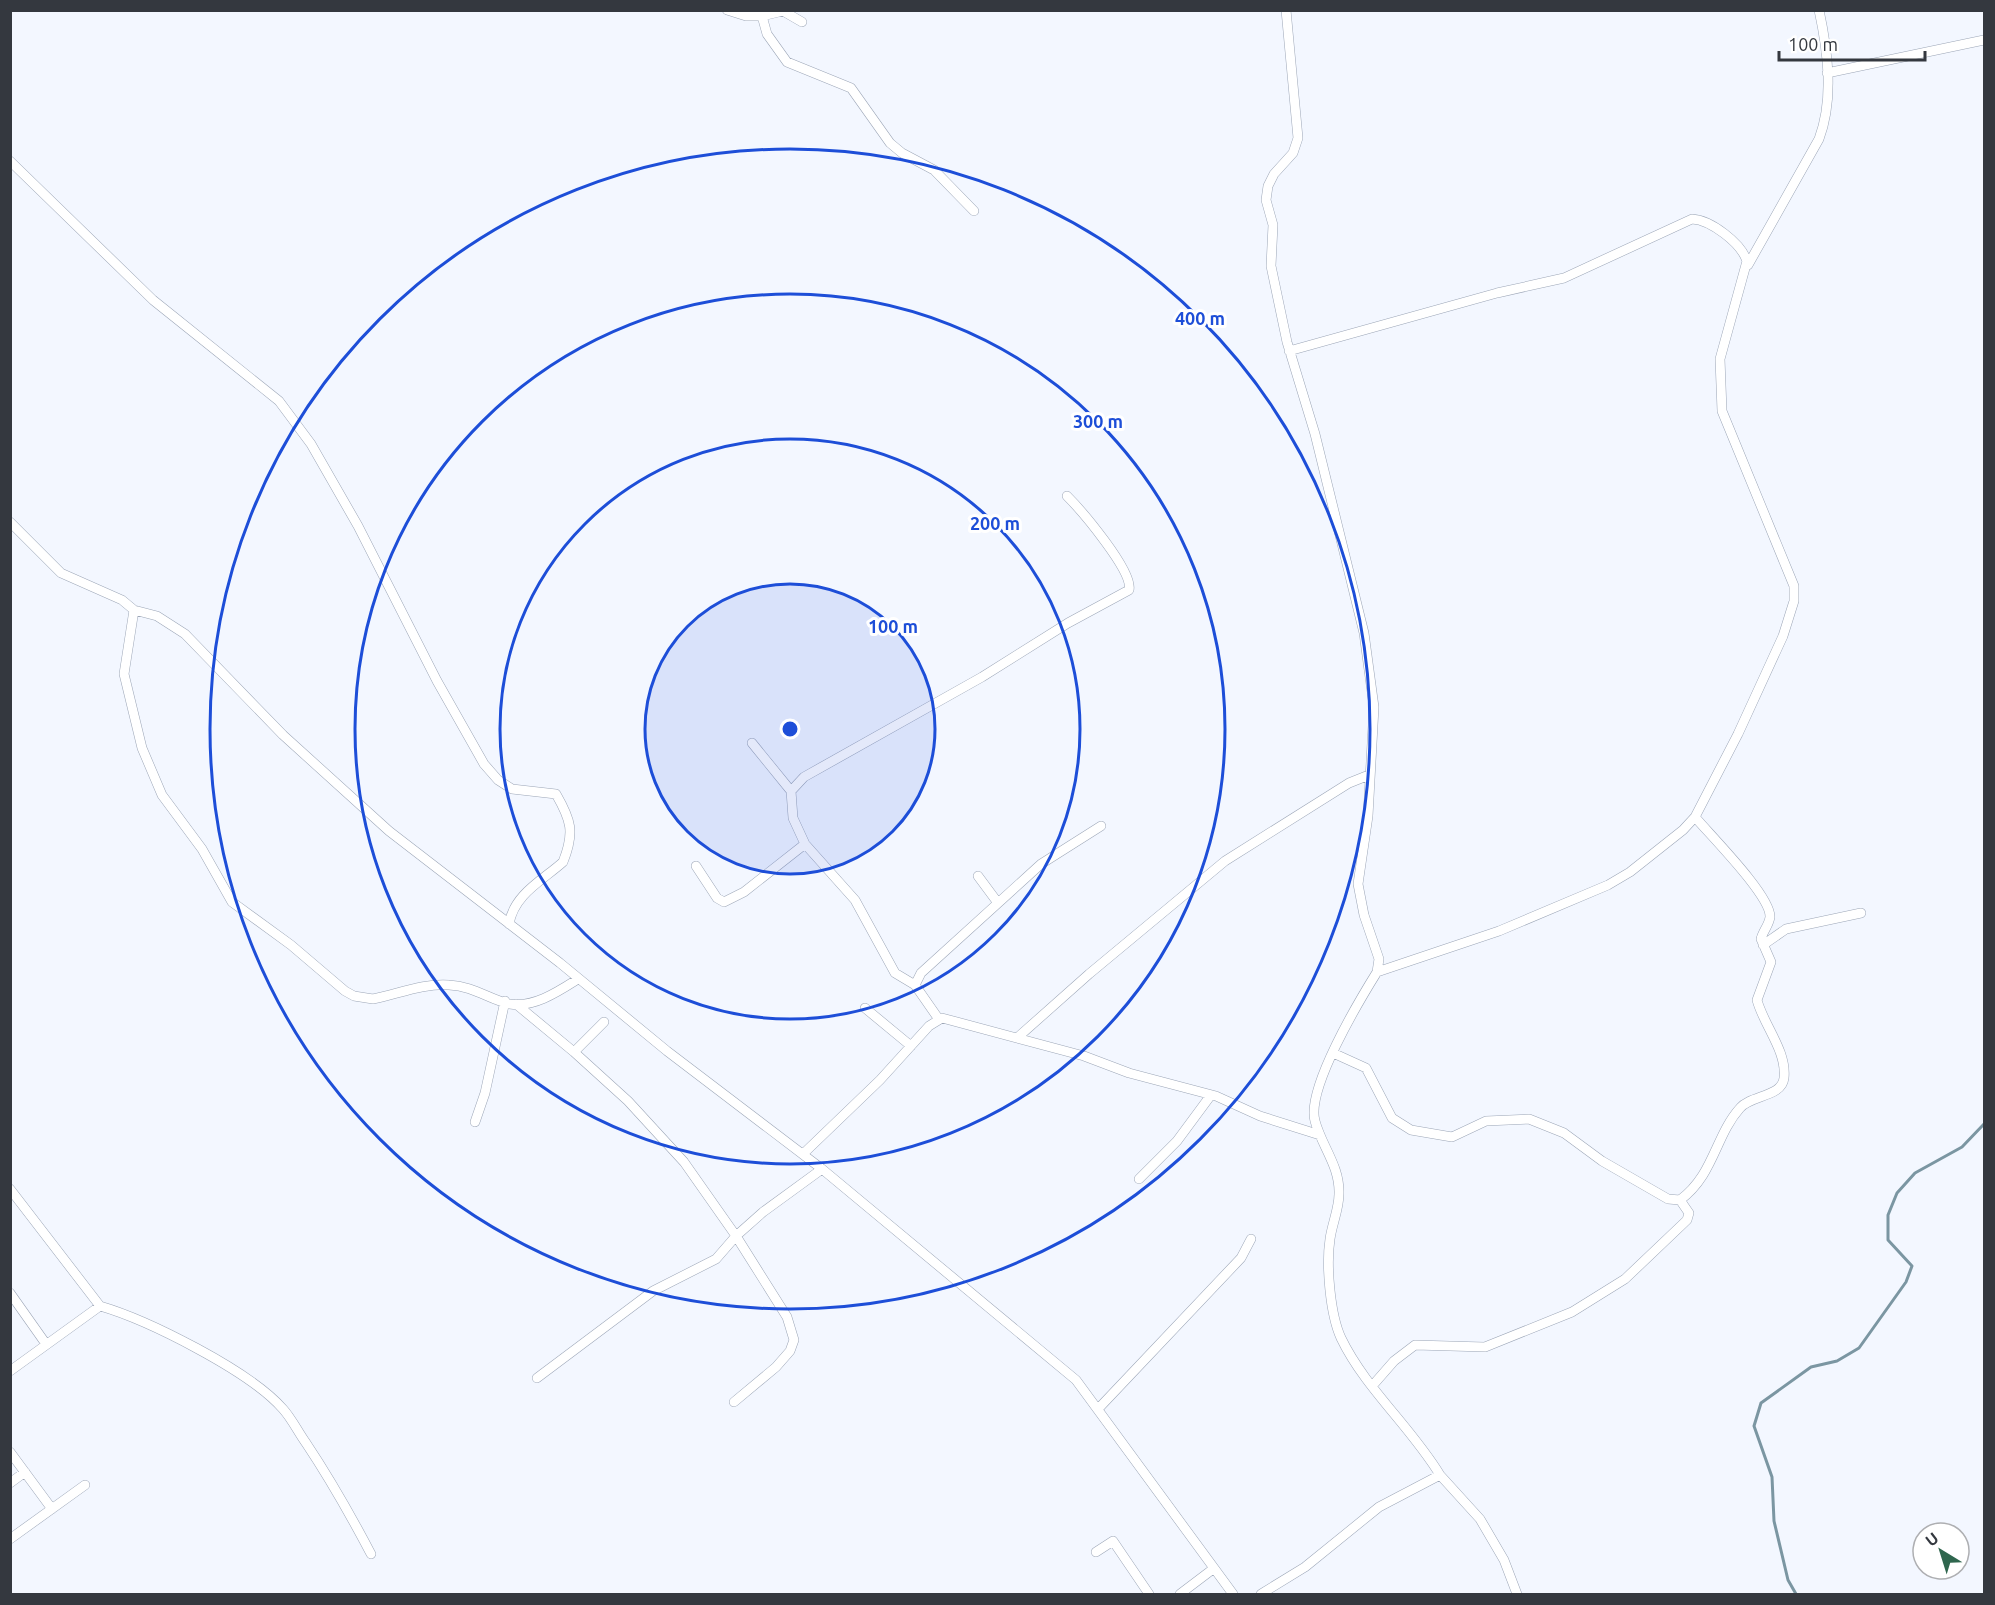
<svg xmlns="http://www.w3.org/2000/svg" width="1995" height="1605" viewBox="0 0 1995 1605" font-family="Ubuntu,sans-serif">
  <rect width="100%" height="100%" fill="#f3f7ff"/>
  <g fill="none" stroke-linecap="round" stroke-linejoin="round">
    <path stroke="#7b96a2" stroke-width="3" d="M1796 1594 1788 1580 1774 1521 1772 1477 1754 1426 1761 1403 1811 1367 1837 1361 1859 1348 1906 1282 1912 1266 1888 1240V1215L1897 1193 1915 1173 1962 1147 1984 1124"/>
    <g stroke="#9ca6b7" stroke-width="10">
      <path id="minor" d="M727 10 746 16H762L783 11 802 22
        M762 16 767 34 787 62 851 88 890 143 902 153 934 170 974 211
        M1827 73 1984 40
        M10 161 153 300 279 401 311 444 358 526 437 681 484 764 498 780 512 789 556 794C571 820 575 832 563 862 543 880 514 894 509 924
        M1748 265 1819 139C1834 99 1828 52 1819 10
        M1289 351 1497 293 1564 278 1692 219C1711 220 1741 243 1747 261L1720 359 1722 411 1787 569 1794 586V601L1783 636 1738 734 1695 817 1683 830 1630 872 1608 885 1499 931 1377 972
        M10 522 61 573 122 600 134 610 124 674 142 748 162 795 202 849 232 902 291 945 345 991 354 996 373 999C398 994 424 983 449 985 474 986 490 1000 510 1004 534 1008 559 991 578 979
        M134 610 157 616 185 634 283 735 389 831 560 963 667 1051 822 1169 1076 1380 1233 1594
        M752 743 791 791
        M696 866 717 898 724 902 744 892 805 844
        M978 876 998 903
        M1763 945 1786 929 1861 913
        M915 985 895 973 855 900 805 844 793 818 791 791 804 777 982 677 1068 623 1129 590C1134 572 1081 510 1067 496
        M516 1004 574 1052 628 1101 684 1162 736 1236 787 1317 794 1340 790 1351 776 1367 734 1402
        M865 1008 911 1046
        M938 1018 915 985 921 973 1041 864 1101 826
        M1017 1038 1089 974 1225 861 1349 783 1369 775
        M574 1052 604 1022
        M1333 1053 1366 1068 1392 1118 1411 1130 1452 1137 1486 1121 1529 1119 1564 1133 1602 1161 1668 1199 1680 1200C1714 1175 1715 1136 1740 1108 1751 1095 1782 1097 1784 1078 1787 1051 1764 1026 1757 1000L1771 962 1761 939C1763 931 1769 925 1770 917 1771 896 1711 836 1695 817
        M475 1122 485 1093 505 1001
        M803 1154 880 1080 929 1026 942 1018 1084 1056 1129 1073 1216 1096 1260 1116 1320 1135
        M1139 1179 1177 1141 1211 1095
        M10 1189 100 1306C148 1320 250 1371 283 1409 292 1419 298 1432 306 1443 330 1479 351 1516 371 1554
        M10 1293 46 1344
        M10 1371 100 1306
        M537 1378 653 1291 716 1259 736 1236 763 1212 822 1169
        M1373 1385 1394 1361 1415 1345 1485 1347 1572 1312 1625 1279 1687 1220 1689 1213 1680 1200
        M1098 1409 1241 1258 1251 1239
        M10 1452 52 1509
        M1440 1475 1480 1519 1504 1560 1517 1594
        M10 1483 25 1472
        M10 1539 85 1485
        M1096 1552 1113 1541 1149 1594
        M1180 1594 1213 1569
        M1261 1594 1305 1567 1379 1507 1440 1475C1411 1427 1365 1388 1341 1338 1330 1314 1326 1265 1330 1239 1332 1224 1339 1209 1339 1194 1340 1166 1322 1147 1315 1121 1306 1089 1359 1001 1377 972L1379 959 1364 915 1358 884 1368 816 1374 707 1364 633 1315 434 1287 342 1271 266 1273 225 1266 200 1268 186 1274 174 1293 153 1298 138 1286 10"/>
    </g>
    <use href="#minor" stroke="#fff" stroke-width="9"/>
  </g>
  <circle cx="790" cy="729" r="145" fill="#1d4ed8" fill-opacity=".12"/>
  <g fill="none" stroke="#1d4ed8" stroke-width="3">
    <circle cx="790" cy="729" r="145"/>
    <circle cx="790" cy="729" r="290"/>
    <circle cx="790" cy="729" r="435"/>
    <circle cx="790" cy="729" r="580"/>
  </g>
  <circle cx="790" cy="729" r="9" fill="#1d4ed8" stroke="#fff" stroke-width="3"/>
  <g font-size="18" text-anchor="middle" font-weight="bold" fill="#1d4ed8" stroke="#fff" stroke-width="6" stroke-linejoin="round" paint-order="stroke">
    <text x="1200" y="325">400 m</text>
    <text x="1098" y="428">300 m</text>
    <text x="995" y="530">200 m</text>
    <text x="893" y="633">100 m</text>
  </g>
  <rect width="1995" height="1605" fill="none" stroke="#34383f" stroke-width="24"/>
  <g transform="translate(1941 1551) rotate(322)"><circle r="28" fill="#ffffff" stroke="#aeafb2" stroke-width="1.5"/>
  <path d="M0-4.5L10 22L0 15L-10 22Z" fill="#2f664e"/>
  <text y="-9" font-size="16" font-weight="bold" text-anchor="middle" fill="#34383f">U</text>
  </g>
  <path d="M1779 51v9h146v-9" fill="none" stroke="#34383f" stroke-width="3"/>
  <text x="1788" y="51" font-size="18" fill="#34383f" stroke="#ffffff" stroke-width="4.5" paint-order="stroke">100 m</text>
</svg>
